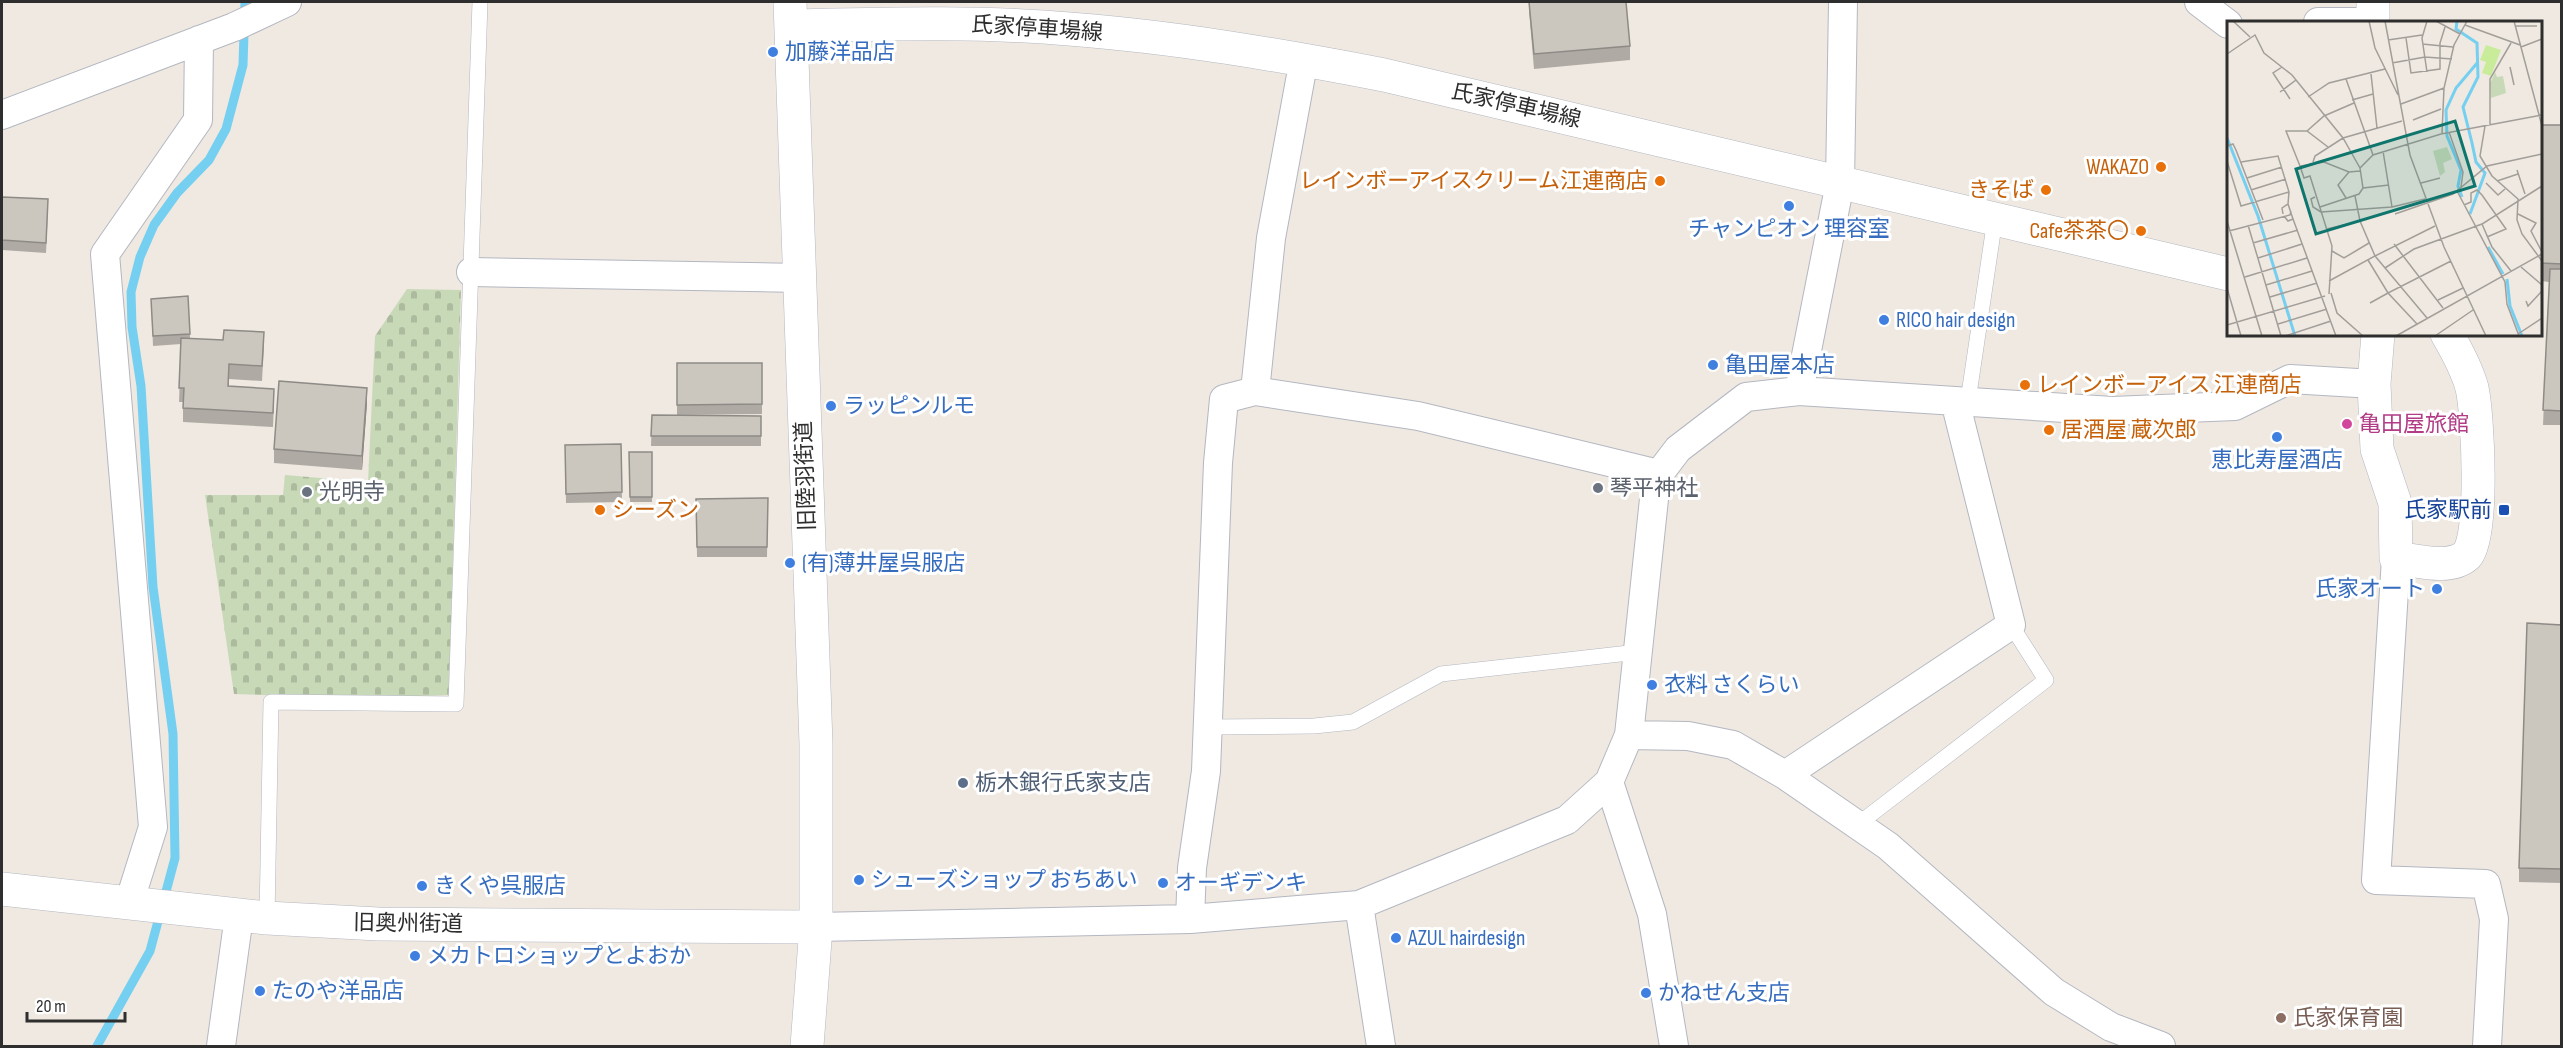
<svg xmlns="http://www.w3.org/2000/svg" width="2563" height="1048" viewBox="0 0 2563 1048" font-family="'Sofia Sans Condensed','Noto Sans JP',sans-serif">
  <defs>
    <pattern id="cemetery-stones" width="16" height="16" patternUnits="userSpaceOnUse" patternTransform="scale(1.5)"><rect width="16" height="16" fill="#c8d9b8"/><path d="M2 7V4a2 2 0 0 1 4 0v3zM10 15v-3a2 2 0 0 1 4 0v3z" fill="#acbb9e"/></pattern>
  </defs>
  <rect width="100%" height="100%" fill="#efe9e1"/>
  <path fill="url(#cemetery-stones)" d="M407 289 461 290 449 695 357 698 234 694 205 495H283L285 475 368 482 375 336Z"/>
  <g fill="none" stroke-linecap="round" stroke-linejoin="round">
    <path stroke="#75cff0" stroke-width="9" d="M97 1046 150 951 175 858 173 734 153 587 141 386 132 327 131 292 140 257 154 225 177 193 209 160 226 129 243 65 245 2"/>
    <g stroke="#b4b7c1" stroke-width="16">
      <path id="service" d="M1968 401 1995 219
        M1208 727 1314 726 1353 722 1441 674 1638 652
        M1857 825 2046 680 2011 625
        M267 918 271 702 456 704 480 2"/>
    </g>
    <g stroke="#b4b7c1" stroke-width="30">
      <path id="minor" d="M2199 2 2228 24
        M2318 22H2373
        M2 115 234 27 287 2
        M471 272 800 278
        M1255 391 1271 238 1304 59
        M1799 391 1840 183 1843 2
        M2396 558 2376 880 2486 884 2494 919 2487 1046
        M1629 735 1688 736 1733 745 1785 775 1888 846 2054 992 2111 1027 2161 1046
        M1785 775 2011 625 1955 401
        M1609 782 1652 914 1674 1046
        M129 903 153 827 105 254 198 120 199 40
        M1359 905 1381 1046
        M1190 919 1192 868 1206 771 1218 463 1224 399 1255 391 1418 416 1659 474
        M816 927 1190 919 1359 905 1567 820 1609 782 1629 735 1654 499 1659 474 1678 449 1746 397 1799 391 2112 411 2235 406 2290 379 2374 384
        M221 1046 239 916"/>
    </g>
    <g stroke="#b4b7c1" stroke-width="34">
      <path id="tertiary" d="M2373 22V2
        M2378 334 2374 384 2377 449 2395 503 2396 558C2416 560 2450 571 2467 555 2484 537 2478 415 2472 388 2467 370 2457 351 2447 334
        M2 889 267 918 378 924 816 927"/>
    </g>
    <g stroke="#b4b7c1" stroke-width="34">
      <path id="secondary" d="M790 2 816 744V927L807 1046
        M792 26C884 24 977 21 1069 29 1175 37 1280 55 1384 75L2228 274"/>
    </g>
    <use href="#service" stroke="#fff" stroke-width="15"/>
    <use href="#minor" stroke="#fff" stroke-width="28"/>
    <use href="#tertiary" stroke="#fff" stroke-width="33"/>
    <use href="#secondary" stroke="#fff" stroke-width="33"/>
  </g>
  <path fill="#afaba4" d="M1529 2 1630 46V60L1534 69 1529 11Z
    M2541 125H2562V425H2543L2549 282 2541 281Z
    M2 197 48 209 46 253 2 250Z
    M188 296 190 338 264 346 262 381 229 379V386L274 403 273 427 183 422V402H179L181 344 153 346 151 299Z
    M677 363H762V414L677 415Z
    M367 403 362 470 274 463V449Z
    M652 415 761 416V446H651Z
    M621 444 622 502 566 503 565 445Z
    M629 452H652V502H630Z
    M768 498 767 557H697L696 499Z
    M2562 625V883L2519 882V868Z"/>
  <path fill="#8e8b86" d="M367 388V403L362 470V456Z"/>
  <path fill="#cbc7bf" stroke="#8e8b86" stroke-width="1.5" d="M1529 2H1626L1630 46 1534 54Z
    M2541 125H2562V264L2541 263Z
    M2 197 48 199 46 243 2 240Z
    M2550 269H2562V411L2543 410Z
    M188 296 190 334 153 336 151 299Z
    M224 330 264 332 262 366 229 364 228 386 274 389 273 413 183 408 184 388H179L181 338 223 340Z
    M677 363H762V404L677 405Z
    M279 381 367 388 362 456 274 449Z
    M652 415 761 416V436H651Z
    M621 444 622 492 566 494 565 445Z
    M629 452H652V497H630Z
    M768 498 767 547H697L696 499Z
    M2527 623 2562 625V869L2519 868Z"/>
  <g fill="#3f7fe0" stroke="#fff" stroke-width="2">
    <circle cx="773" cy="52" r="6"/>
    <circle cx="1789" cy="206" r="6"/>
    <circle cx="1884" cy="320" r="6"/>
    <circle cx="1713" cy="365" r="6"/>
    <circle cx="831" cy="406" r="6"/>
    <circle cx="2277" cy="437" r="6"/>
    <circle cx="790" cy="563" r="6"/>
    <circle cx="2437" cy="589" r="6"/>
    <circle cx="1652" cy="685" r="6"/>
    <circle cx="859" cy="880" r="6"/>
    <circle cx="1163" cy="883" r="6"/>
    <circle cx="422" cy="886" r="6"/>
    <circle cx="1396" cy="938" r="6"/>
    <circle cx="415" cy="956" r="6"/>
    <circle cx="260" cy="991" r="6"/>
    <circle cx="1646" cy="993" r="6"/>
  </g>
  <g fill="#e8710a" stroke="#fff" stroke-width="2">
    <circle cx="2161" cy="167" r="6"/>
    <circle cx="1660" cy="181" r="6"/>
    <circle cx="2046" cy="190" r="6"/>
    <circle cx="2141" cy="231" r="6"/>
    <circle cx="2025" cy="385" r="6"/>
    <circle cx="2049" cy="430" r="6"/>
    <circle cx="600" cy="510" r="6"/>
  </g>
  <circle fill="#d1479c" stroke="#fff" stroke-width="2" cx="2347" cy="424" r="6"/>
  <g fill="#6b7280" stroke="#fff" stroke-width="2">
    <circle cx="1598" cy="488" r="6"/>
    <circle cx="307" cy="492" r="6"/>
  </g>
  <rect fill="#1a4fb4" stroke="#fff" stroke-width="2" x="2498" y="504" width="12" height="12" rx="3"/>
  <circle fill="#5c6f8a" stroke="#fff" stroke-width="2" cx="963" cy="783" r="6"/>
  <circle fill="#8d6e63" stroke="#fff" stroke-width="2" cx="2281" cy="1018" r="6"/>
  <g text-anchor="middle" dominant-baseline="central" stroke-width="6" stroke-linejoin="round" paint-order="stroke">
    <g font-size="22" fill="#2e2e2e" stroke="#fff">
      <text transform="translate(1037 29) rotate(4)">氏家停車場線</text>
      <text transform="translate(1516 106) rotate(13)">氏家停車場線</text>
      <text transform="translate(806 476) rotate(-92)">旧陸羽街道</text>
      <text transform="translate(408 924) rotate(1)">旧奥州街道</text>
    </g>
    <g font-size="22" fill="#366cbe" stroke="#fff" text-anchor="start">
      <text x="785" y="52">加藤洋品店</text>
      <text x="1789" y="229" text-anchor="middle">チャンピオン 理容室</text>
      <text x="1896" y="320">RICO hair design</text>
      <text x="1725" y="365">亀田屋本店</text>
      <text x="843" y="406">ラッピンルモ</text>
      <text x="2277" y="460" text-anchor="middle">恵比寿屋酒店</text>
      <text x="802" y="563">(有)薄井屋呉服店</text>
      <text x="2425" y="589" text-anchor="end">氏家オート</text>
      <text x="1664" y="685">衣料 さくらい</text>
      <text x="871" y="880">シューズショップ おちあい</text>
      <text x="1175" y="883">オーギデンキ</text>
      <text x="434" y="886">きくや呉服店</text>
      <text x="1408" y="938">AZUL hairdesign</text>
      <text x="427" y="956">メカトロショップとよおか</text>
      <text x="272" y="991">たのや洋品店</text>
      <text x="1658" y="993">かねせん支店</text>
    </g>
    <g font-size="22" fill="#c56008" stroke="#fff" text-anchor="end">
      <text x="2149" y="167">WAKAZO</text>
      <text x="1648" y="181">レインボーアイスクリーム江連商店</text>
      <text x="2034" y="190">きそば</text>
      <text x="2129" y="231">Cafe茶茶〇</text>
      <text x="2037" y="385" text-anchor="start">レインボーアイス 江連商店</text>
      <text x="2061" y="430" text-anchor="start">居酒屋 蔵次郎</text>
      <text x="612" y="510" text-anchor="start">シーズン</text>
    </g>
    <g font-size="22" fill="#b23c85" stroke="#fff" text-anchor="start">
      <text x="2359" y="424">亀田屋旅館</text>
    </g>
    <g font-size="22" fill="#5b616d" stroke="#fff" text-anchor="start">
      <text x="1610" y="488">琴平神社</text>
      <text x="319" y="492">光明寺</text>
    </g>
    <g font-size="22" fill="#164399" stroke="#fff" text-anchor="end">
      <text x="2492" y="510">氏家駅前</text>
    </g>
    <g font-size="22" fill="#4e5e75" stroke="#fff" text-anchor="start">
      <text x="975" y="783">栃木銀行氏家支店</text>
    </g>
    <g font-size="22" fill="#785e54" stroke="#fff" text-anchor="start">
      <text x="2293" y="1018">氏家保育園</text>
    </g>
  </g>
  <g transform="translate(2227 21)">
    <rect width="315" height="315" fill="#efe9e1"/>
    <path d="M268 51 270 56 276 55 279 72 264 77 263 63ZM220 126 225 138 216 142 218 151 213 155 206 130Z" fill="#c8d9b8"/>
    <path d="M259 24 274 29 264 55 255 52 259 41 253 39Z" fill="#c9ec9a"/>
    <path fill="none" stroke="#75cff0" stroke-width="3" d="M230 0 229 8 250 22 251 56 236 86 245 122M0 117 31 195 68 315M235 176 231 165 234 149 220 115 219 89 229 67 251 41M243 193 258 152 249 141 245 122M261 226 276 253M280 258 283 285 295 315"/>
    <path fill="none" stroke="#a29e99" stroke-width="1.5" d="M6 0 23 16M142 0 148 27 171 74M158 0 183 134 217 226 259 315M200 0 195 17 200 51M209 0 233 13M287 0 315 105M238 4 293 24M288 5H310M179 17 184 52 213 48V22L218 6M161 19 195 14M195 23 226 26M294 26 315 18M0 33 28 14 37 32 65 54 116 117 133 147M165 42 198 36 225 38M55 46 46 52 63 78M283 46 287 64M144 53 150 107M119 58 146 134M53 71 69 59M81 76 102 62 158 48M125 79 146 73M174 83 217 67M186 99 214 88M263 104V58L284 22M258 105 253 135 265 155 291 178 290 199 295 213 315 240M80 110 97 95 127 82M222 111 236 151 234 166M215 112 217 67 227 24 240 0M0 125 6 123 9 129 36 199M156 130 165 186M0 140 14 185 62 171M14 141 51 135 62 171 61 183M86 141 88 135 116 117 175 100M73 145 59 110H80L101 126M290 149 298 173M20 157 55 146M270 160 291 153M194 162 213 157M259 162 271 174 278 168M136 167 162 164M24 169 59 158M230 170 278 261 280 283 292 315M88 176 84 178 86 186 94 191M119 177 111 164 122 151M237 184 244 181V172L250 169 255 174 279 208 260 216M93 186 132 173 136 167 133 147 146 134 214 113 315 94M94 191 165 186 198 178M56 193 55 187 61 183 66 198 61 200 57 195M168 193 226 173 260 145 315 133M291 193 309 202 304 210 315 231M66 198 109 315M0 200 35 315M21 204 54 315M100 208 133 200M2 210 63 194 64 190M26 222 71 209M167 223 216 287M105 230 117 237 142 222M31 237 75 223M141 239 161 272 224 240M294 246 315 264M158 247 187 228 255 203M284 250 265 226 255 203 315 165M18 256 80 237M102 260 148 235 133 200 128 175M39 264 85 250M0 267 14 315M104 272 110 292 136 315M102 273 105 225 83 155 77 157 73 145 97 141 122 151 133 150M43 276 90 262M211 279 236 267M299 280 301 285 315 270M143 282 161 272 190 303M200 297 148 235 208 205M51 303 100 288M0 304 98 275M291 313 315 297M58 315 104 300M169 315 315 233M208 315 246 289"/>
    <path fill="#0f766e" fill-opacity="0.15" stroke="#0f766e" stroke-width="3" d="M228 100 248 165 89 213 69 148Z"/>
    <rect width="315" height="315" fill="none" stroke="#2e2e2e" stroke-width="3"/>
  </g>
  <rect width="2563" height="1048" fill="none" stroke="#2e2e2e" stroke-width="6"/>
  <path d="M27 1012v9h98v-9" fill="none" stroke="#2e2e2e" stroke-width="3"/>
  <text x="36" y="1012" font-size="18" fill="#2e2e2e" stroke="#ffffff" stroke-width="4.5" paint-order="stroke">20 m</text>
</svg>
